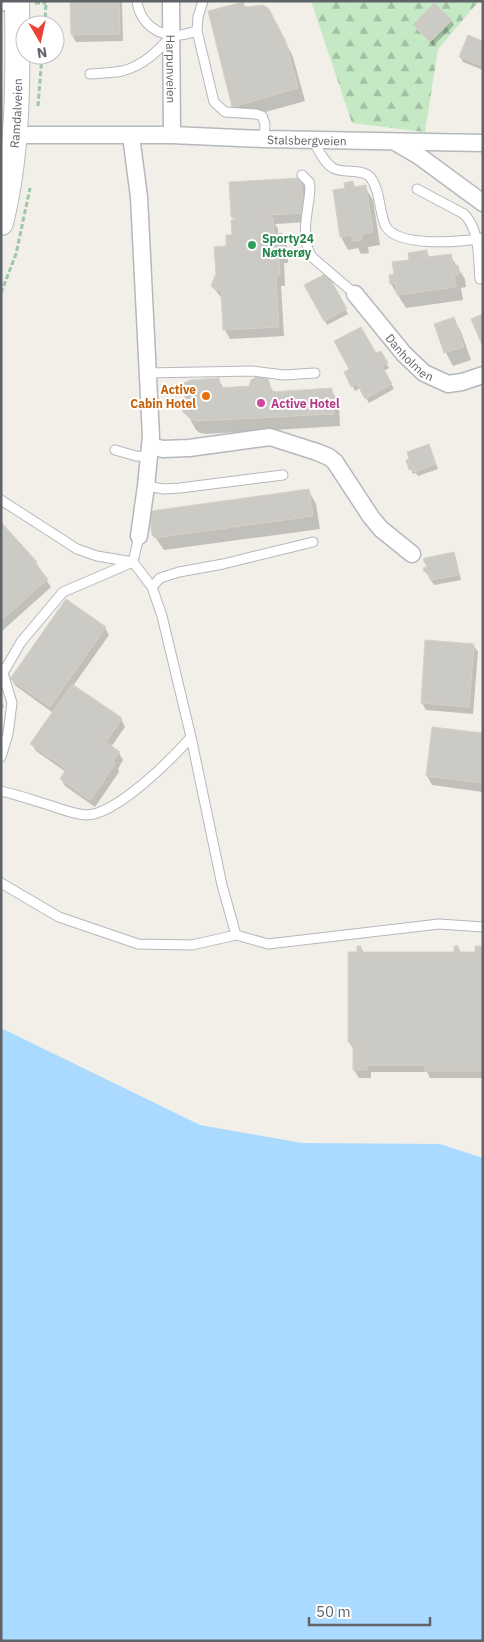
<svg xmlns="http://www.w3.org/2000/svg" width="484" height="1642" viewBox="0 0 484 1642" font-family="'IBM Plex Sans',sans-serif">
  <defs>
    <pattern id="forest-firs" width="22" height="20" patternUnits="userSpaceOnUse" patternTransform="scale(1.25)"><rect width="22" height="20" fill="#c5e8c5"/><path d="M5 1l3.5 6h-7zM16 11l3.5 6h-7z" fill="#a3c0a4"/></pattern>
  </defs>
  <rect width="100%" height="100%" fill="#f1efe8"/>
  <path fill="url(#forest-firs)" d="M311 1H479L438 49 425 132 352 123Z"/>
  <path fill="#aadaff" d="M1 1028 200 1125 302 1143 440 1144 483 1158V1641H1Z"/>
  <path fill="#0003" d="M71 1H122L123 41 76 42 72 35Z
    M246 9 276 23 293 57 305 101 241 119 233 106Z
    M451 20 454 25 433 46 414 25Z
    M483 42V70L463 62 460 57Z
    M301 179 306 189 308 222 275 224 278 229V235H281L287 245 288 263H284L285 286H281L284 336 230 339 225 330 223 300 212 286 233 236 235 222 232 217Z
    M353 183 356 188 365 187 373 200 380 245 368 247 369 253 361 254 358 248 348 250 341 237 346 190Z
    M427 252 430 258 450 255 465 279 466 287 461 288 463 300 406 308 391 284 396 275 411 261Z
    M327 275 348 314 327 325 306 286Z
    M454 319 461 332 471 360 453 366 446 353 436 324Z
    M380 352 389 368 384 371 394 389 369 403 360 388 355 391 345 373Z
    M218 379 224 389 250 387 267 380 274 393 331 390 339 403 340 426 206 434 200 433 196 430 183 406Z
    M431 450 438 469 418 476 416 473 413 474 407 461Z
    M309 491 316 504 320 529 164 550 153 534Z
    M1 524 36 563 41 570 40 571 51 587 1 632Z
    M454 553 456 558 461 580 434 585 424 569 428 568Z
    M105 628 109 635 73 686 121 719 125 727 111 747 119 753 123 760 118 769 119 772 95 807 65 786 61 779 66 772 36 751 32 744 53 713 16 686 11 679Z
    M473 645 478 652 473 714 426 710 422 703Z
    M1 701 4 706 1 710Z
    M483 735V792L432 785 427 776Z
    M361 947 364 953H455L458 947 461 953H476L483 947V1078H430L427 1072H371V1078H359L354 1070V1050L349 1042 358 953Z"/>
  <path fill="#cccac5" stroke="#d6d1c6" d="M70 1H119L120 34 71 35Z
    M243 2 245 7 263 5 269 9 286 42 298 88 232 107 208 11Z
    M434 3 452 20 430 42 413 25Z
    M468 35 483 41V66L459 57Z
    M301 178 304 213 270 215V218H273L274 234 282 233 283 253 279 254 280 276H276L279 327 223 330 221 290H216L211 286 216 274 214 247 226 246V235H232L231 220H235L234 217H231L229 182Z
    M353 181 354 187 366 185 373 232 361 234 362 240 352 241V235L340 237 333 190 345 188 344 183Z
    M427 250 428 257 451 254 453 266 458 265 460 274 454 275 456 287 397 295 395 284H390L389 275 394 274 392 262 409 260 408 253Z
    M327 273 347 309 324 321 304 285Z
    M483 314V347L471 319Z
    M454 317 464 347 444 353 434 324Z
    M361 327 376 353 381 351 388 363 382 366 392 384 365 399 357 384 351 387 344 372 349 369 334 341Z
    M258 376H263L268 379 270 384 271 392 332 388 334 414 198 421 192 420 183 412 182 400 189 391 184 383 190 380 219 378 220 388 249 386 251 380Z
    M429 444 436 464 414 472 412 468 409 470 406 460 409 459 407 452Z
    M309 489 313 516 155 538 152 535 149 514 151 511Z
    M1 522 37 562 35 564 48 579 1 621Z
    M454 552 459 575 430 580 428 571 424 572 423 568 427 567 423 559H425V558Z
    M66 599 106 627 50 707 10 679Z
    M425 640 474 644 469 707 421 703Z
    M72 684 122 718 106 742 120 752 113 761 116 763 90 800 60 779 66 769 30 744Z
    M432 727 483 733V783L426 776Z
    M357 946H361V952H454V946H458V952H475V946H483V1071H425V1065H367V1070H353V1042H348V952H357Z"/>
  <g fill="none" stroke-linecap="round" stroke-linejoin="round">
    <g stroke="#b5b8bc" stroke-width="11">
      <path id="service" d="M137 1C139 19 152 32 170 35 178 37 190 33 197 31
        M203 1 198 17 197 31 214 102 225 112 256 114 262 116 265 124 264 139
        M90 74C100 73 112 73 122 71 143 66 158 51 171 36
        M313 140C318 149 324 163 333 168 343 174 362 168 370 177 380 189 379 210 385 225 396 248 460 242 483 238
        M302 175 309 182 310 188C309 210 299 237 312 257L355 294
        M417 189 464 214C480 230 478 257 480 279
        M147 373 252 371 284 375 315 373
        M115 450 136 456 149 457
        M146 486 164 489 180 488 283 475
        M1 500 77 549 97 556 133 562 63 592 21 642 3 673 12 703 8 734 1 757
        M139 536 133 562 152 587 162 616 191 737 222 885 236 935 268 944 439 924 483 927
        M152 587 160 578 179 572 223 564 313 542
        M1 791C19 795 35 801 52 806 63 810 74 814 86 815 116 815 172 759 191 737
        M1 883 59 917 138 944 192 945 236 935"/>
    </g>
    <g stroke="#b5b8bc" stroke-width="19">
      <g id="minor">
        <path id="s1" d="M171 1 172 135"/>
        <path d="M1 2H17"/>
        <path id="s2" d="M16 135H172L264 139 483 143"/>
        <path d="M131 136 139 197 151 437 146 486 139 536"/>
        <path d="M397 143 419 156 483 203"/>
        <path id="s3" d="M355 294 404 354 424 373 448 384 462 382 483 375"/>
        <path d="M150 446 163 449 189 448 270 437 317 452 329 457 335 462 371 517 381 529 412 554"/>
      </g>
    </g>
    <g stroke="#b6babf" stroke-width="26">
      <g id="secondary">
        <path id="s4" d="M1 223C19 150 18 76 17 1"/>
      </g>
    </g>
    <path stroke="#9cc7a9" stroke-width="3" stroke-dasharray="5 2.5" stroke-linecap="butt" d="M35 3H46
      M45 25 46 1
      M38 106 42 55
      M1 293 16 254 30 188"/>
    <use href="#service" stroke="#fff" stroke-width="9"/>
    <use href="#minor" stroke="#fff" stroke-width="16"/>
    <use href="#secondary" stroke="#fff" stroke-width="24"/>
  </g>
  <circle fill="#2e9e5b" stroke="#fff" stroke-width="2" cx="252" cy="245" r="5"/>
  <circle fill="#e8710a" stroke="#fff" stroke-width="2" cx="206" cy="396" r="5"/>
  <circle fill="#d1479c" stroke="#fff" stroke-width="2" cx="261" cy="403" r="5"/>
  <g text-anchor="middle" dominant-baseline="central" stroke-width="4" stroke-linejoin="round" paint-order="stroke">
    <g font-size="12" fill="#5f6368" stroke="#fff">
      <text stroke="none"><textPath href="#s1" startOffset="68">Harpunveien</textPath></text>
      <text stroke="none"><textPath href="#s4" startOffset="111">Ramdalveien</textPath></text>
      <text stroke="none"><textPath href="#s2" startOffset="291">Stalsbergveien</textPath></text>
      <text stroke="none"><textPath href="#s3" startOffset="84">Danholmen</textPath></text>
    </g>
    <g font-size="12" font-weight="bold" fill="#27864d" stroke="#fff" text-anchor="start">
      <text x="262" y="238">Sporty24<tspan x="262" dy="14">Nøtterøy</tspan></text>
    </g>
    <g font-size="12" font-weight="bold" fill="#c56008" stroke="#fff" text-anchor="end">
      <text x="196" y="389">Active<tspan x="196" dy="14">Cabin Hotel</tspan></text>
    </g>
    <g font-size="12" font-weight="bold" fill="#b23c85" stroke="#fff" text-anchor="start">
      <text x="271" y="403">Active Hotel</text>
    </g>
  </g>
  <rect width="484" height="1642" fill="none" stroke="#5f6368" stroke-width="5"/>
  <g transform="translate(40 40) rotate(171)"><circle r="24" fill="#ffffff" stroke="#bfc1c3"/>
  <path d="M0-4L9 19L0 12L-9 19Z" fill="#ea4335"/>
  <text y="-8" font-size="14" font-weight="bold" text-anchor="middle" fill="#5f6368">N</text>
  </g>
  <path d="M309 1617v8h121v-8" fill="none" stroke="#5f6368" stroke-width="2.5"/>
  <text x="316" y="1617" font-size="15" fill="#5f6368" stroke="#ffffff" stroke-width="4" paint-order="stroke">50 m</text>
</svg>
